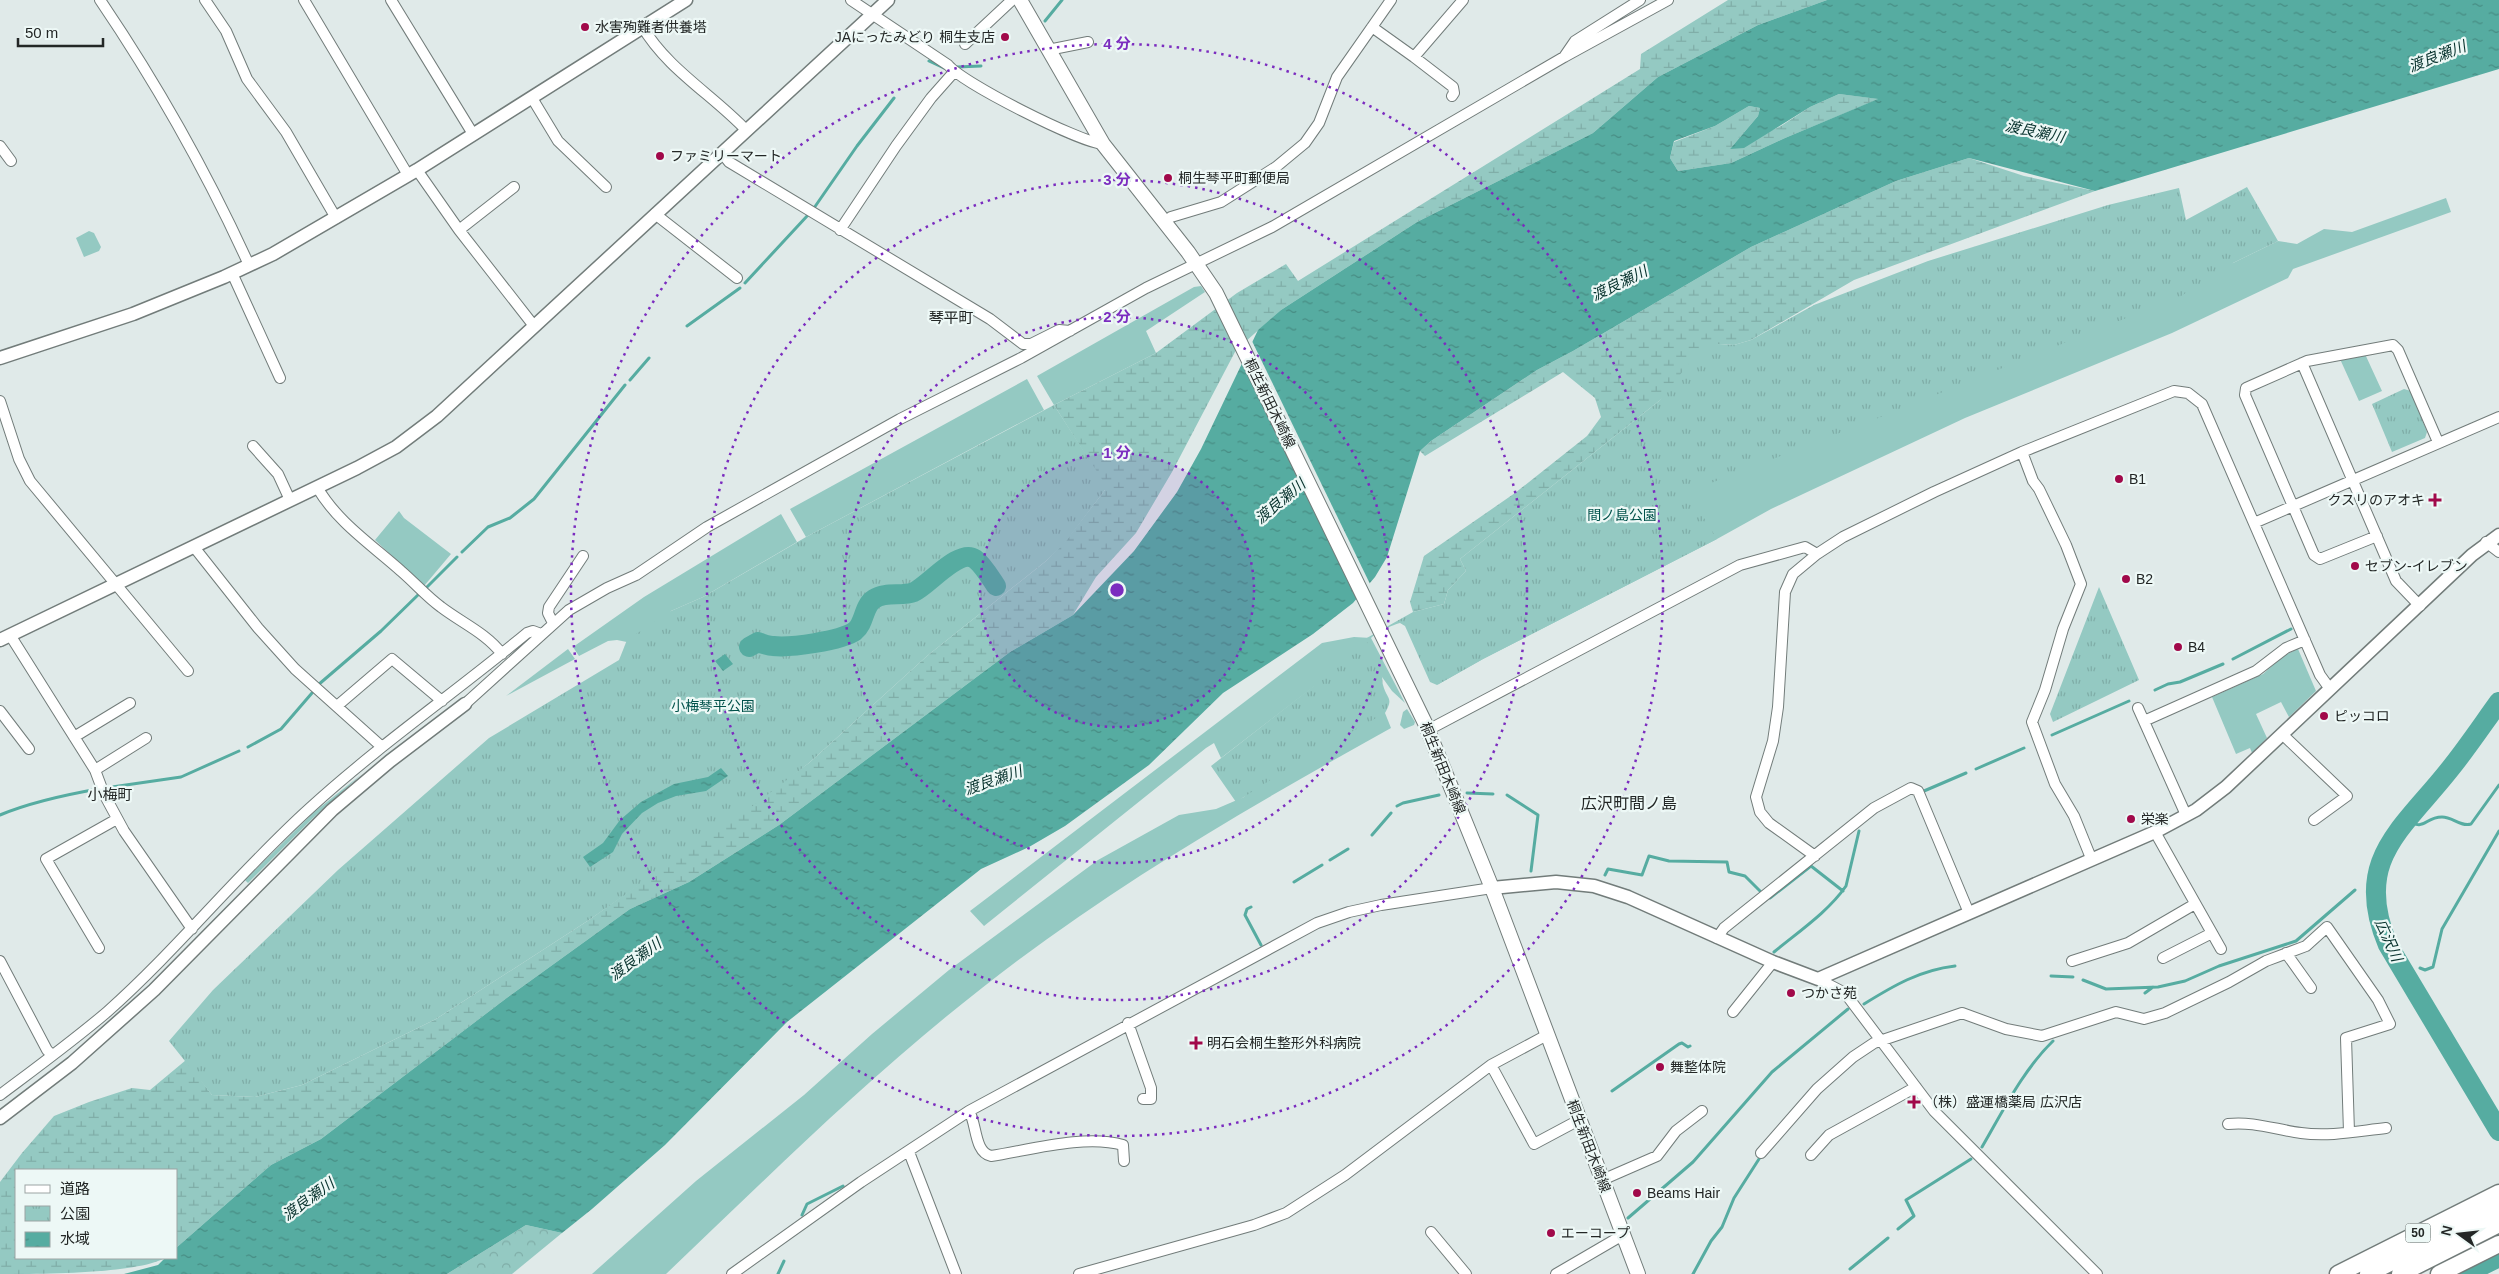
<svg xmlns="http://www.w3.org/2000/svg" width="2499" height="1274" viewBox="0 0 2499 1274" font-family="Helvetica,'Noto Sans JP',sans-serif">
  <defs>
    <pattern id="forest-crowns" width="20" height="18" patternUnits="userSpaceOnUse" patternTransform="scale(1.25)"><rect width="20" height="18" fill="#94c9c2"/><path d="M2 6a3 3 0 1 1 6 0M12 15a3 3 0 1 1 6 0" fill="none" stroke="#7fada7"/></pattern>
    <pattern id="wetland-marsh" width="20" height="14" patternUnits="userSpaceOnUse" patternTransform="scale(1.25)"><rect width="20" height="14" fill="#94c9c2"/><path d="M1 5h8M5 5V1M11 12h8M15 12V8" fill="none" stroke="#7fada7"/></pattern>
    <pattern id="park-tufts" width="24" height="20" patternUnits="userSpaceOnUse" patternTransform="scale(1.25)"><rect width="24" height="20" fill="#94c9c2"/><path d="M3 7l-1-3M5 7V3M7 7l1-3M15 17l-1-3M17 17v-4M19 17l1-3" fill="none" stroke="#7fada7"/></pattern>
    <pattern id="water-ripples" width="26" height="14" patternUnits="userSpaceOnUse" patternTransform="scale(1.25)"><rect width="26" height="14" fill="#56aca1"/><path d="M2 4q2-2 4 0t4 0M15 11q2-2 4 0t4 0" fill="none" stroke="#478c83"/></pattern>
  </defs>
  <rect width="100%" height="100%" fill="#e0eae9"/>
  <path fill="#94c9c2" d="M2446 198 2451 212 2293 269 2288 278 2172 333 1965 418 1771 509 1717 539 1483 659 1437 685 1814 305 2233 263 2278 241 2297 244 2324 229 2352 232Z
    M89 231 94 233 101 247 99 251 84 257 76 238Z
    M1201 286 1205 292 1146 331 1156 353 1054 405 1037 376 1194 287Z
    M2365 354 2382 391 2359 401 2340 359Z
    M1027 379 1044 410 806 537 790 509Z
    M399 511 404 518 451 554 424 586 375 540Z
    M781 514 797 542 703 597 671 611 656 648 617 640 608 641 579 656 573 647 644 597Z
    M1354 637 1371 638 1405 703 1392 691 1372 663 1385 713 1391 728C1249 807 1110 887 982 988 869 1076 769 1176 666 1274H592L696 1181 804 1095 872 1034 949 970 1098 860 1179 815 1216 809 1244 797 1316 685 1221 758 1214 743 1206 748 984 926 970 911 1322 643Z
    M568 649 575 659 506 696Z
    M2298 649 2316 691 2289 717 2281 702 2256 714 2267 738 2252 753 2250 748 2236 754 2212 697 2263 674 2283 656Z
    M1407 709 1415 722 1414 725 1404 729 1400 725 1403 712Z
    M362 774 313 818 248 883 245 880 313 813Z"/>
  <path fill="url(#forest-crowns)" d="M526 1225 562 1233 512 1274H447Z"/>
  <path fill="url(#wetland-marsh)" d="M1728 0H1827L1758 25 1658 77 1593 133 1417 222 1281 310 1236 350 1172 472 1136 533 1096 577 1073 615 1010 652 779 825 689 882 630 909 508 997 321 1139 271 1165 176 1248V1170H16V1258H165C136 1274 40 1274 0 1274V1182L22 1153 54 1116 89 1102 132 1088 150 1090 186 1060 212 1095 255 1097 302 1085 436 1019 589 920 809 763 927 656 1046 561 1064 543 1105 490 1104 484 1054 405 1156 353 1237 293 1286 264 1298 281 1640 69 1641 54Z
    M1839 94 1879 99 1785 138 1731 163 1678 171 1670 158 1674 142 1715 126 1749 106 1760 108 1758 116 1730 149 1781 126 1810 107Z
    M1969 158 2024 176 2095 191 1854 280 1751 340 1734 345 1719 344 1659 401 1460 559 1466 571 1448 590 1444 604 1413 612 1410 602 1424 556 1515 493 1587 436 1601 417 1595 398 1563 372 1425 456 1420 451 1431 441 1537 370 1573 351 1751 247 1896 181Z"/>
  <path fill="url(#park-tufts)" d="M2247 187 2278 241 2233 263 2181 296 1886 415 1688 492 1717 539 1483 659 1437 685 1430 682 1405 626 1400 623C1390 626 1362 637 1367 650 1371 659 1379 665 1381 674 1383 677 1382 682 1383 685 1387 700 1394 697 1385 713L1300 761 1236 802 1211 766 1346 661 1365 639 1413 612 1444 604 1448 590 1466 571 1460 559 1659 401 1695 356 1706 347 1719 344 1734 345 1751 340 1814 305 1928 261 2108 205 2179 188 2186 220Z
    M2404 389 2411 391 2427 432 2425 438 2392 452 2372 404Z
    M1054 405 1105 484V490L1064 544 1046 561 927 656 809 763 754 805 589 920 436 1019 302 1085 255 1097 212 1095 169 1041 213 990 338 870 489 738 619 660 627 640 671 611 703 597 806 537Z
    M2099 587 2139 680 2053 722 2050 714Z"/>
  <path fill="url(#water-ripples)" fill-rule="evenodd" d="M1827 0H2499V69L2095 191 1969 158 1896 181 1751 247 1573 351 1537 370 1431 441 1420 451 1387 557 1375 577 1353 603 1313 634 1223 693 1149 765 1065 826 1029 847 981 869 787 1022 665 1145 592 1209 562 1233 526 1225 447 1274H124L158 1265 165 1258H176V1248L271 1165 321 1139 508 997 630 909 689 882 779 825 1010 652 1073 615 1134 551 1177 492 1201 449 1258 330 1281 310 1417 222 1593 133 1658 77 1758 25ZM1839 94 1878 99 1785 138 1731 163 1678 171 1670 158 1674 141 1715 126 1749 106 1760 108 1758 116 1730 149 1744 148 1810 107Z
    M725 654 733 664 723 671 715 661Z
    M721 768 728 776 706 791 676 796 658 803 642 813 622 834 613 852 590 867 583 857 603 843 620 820 641 802 674 784 708 777Z"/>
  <path fill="#e0eae9" d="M1251 339 1371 586 1358 601 1241 360Z"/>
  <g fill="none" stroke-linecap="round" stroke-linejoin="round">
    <path stroke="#56aca1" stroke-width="3" d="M1045 21 1062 0
      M929 61 944 68
      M957 67 981 66
      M814 208 857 146 894 98
      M745 283 808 215
      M687 326 740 288
      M630 380 649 358
      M462 552 488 527 510 518 534 499 625 385
      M426 588 457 557
      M2233 659 2291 629
      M318 685 381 631 420 593
      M2155 690 2168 684 2180 682 2223 664
      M2052 735 2129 701
      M248 747 281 729 312 693
      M1976 769 2024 748
      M112 787 181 777 239 751
      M1924 791 1966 773
      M1467 793 1493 794
      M1507 795 1538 815 1531 871
      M1397 806 1403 803 1439 795
      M0 815C31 802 64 795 98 789
      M2406 820C2426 832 2424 817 2442 817 2453 817 2460 827 2471 824L2499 785
      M1372 835 1391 813
      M1330 860 1348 849
      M1605 875 1608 869 1642 875 1649 856 1669 861 1727 862 1729 872 1745 876 1760 891
      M1294 882 1322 865
      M1770 898 1811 866 1843 891
      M1251 907 1247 909 1245 915 1261 945
      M1774 952C1798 932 1828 912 1846 886L1859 831
      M2420 968 2425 970 2433 967 2442 929 2499 831
      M2051 976 2073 977
      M2083 980 2106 989 2158 987 2185 981 2219 966 2296 941 2355 890
      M2145 993 2153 987
      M1864 1004C1893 986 1920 970 1955 966
      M1612 1091 1679 1044 1682 1043 1688 1047 1690 1046
      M1982 1147C2003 1111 2023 1070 2053 1041
      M802 1215 807 1204 843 1186
      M1628 1218 1693 1162 1772 1072 1848 1009
      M1898 1229 1914 1216 1906 1200 1971 1159
      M1850 1269 1888 1238
      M778 1274 784 1261
      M1693 1274 1711 1241 1722 1227 1734 1198 1759 1159"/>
    <path stroke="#56aca1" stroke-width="20" d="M749 647 758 642C763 644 768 646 773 646 790 648 841 641 855 631 865 623 863 606 874 599 886 591 902 597 914 592 929 585 959 548 975 559 983 565 990 577 996 586
      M2499 702C2483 724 2467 748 2450 769 2402 830 2352 860 2388 945L2499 1131
      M2467 1273 2499 1257"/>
    <g stroke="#727c7a" stroke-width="12">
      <path id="minor" d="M100 0C157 84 207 173 249 265
        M205 0 226 31 247 79 286 132 336 218
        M304 0 408 175
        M391 0 473 134
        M851 0 948 65C964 84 1079 142 1103 144
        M642 26C667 69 713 95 746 130
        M1372 27 1414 57 1463 0
        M965 44 1012 0
        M1048 50 1088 42
        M1414 57 1453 87 1454 93 1452 96
        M1564 57 1575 41 1640 0
        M532 98 558 141 606 187
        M0 146 11 161
        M722 153 729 162 990 319 1023 344H1031L1059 330 1070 331
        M417 170 459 230 534 326
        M655 214 737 278
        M1164 222 1171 217 1221 202 1276 167 1305 143 1319 123 1337 77 1391 0
        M459 230 514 187
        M840 230 896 146 931 98 954 72
        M232 273 280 378
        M2302 363 2396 581 2420 606
        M0 401 19 459 30 481 188 671
        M253 446 278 474 290 500
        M2022 452 2033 481 2039 489 2066 545 2081 584 2063 629 2045 690 2032 722 2055 784 2074 816 2091 858
        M317 487C337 522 372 545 401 571 415 583 427 597 441 607 462 623 486 633 502 654
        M2254 523 2499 417
        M2377 536 2320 559 2314 555 2245 395 2246 388 2307 361 2393 345 2398 350 2438 442
        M2486 542 2499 552
        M194 547 258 628 295 669 382 747
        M553 623 548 613 549 607 583 556
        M10 635 95 770 104 794 124 831 192 929
        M465 704 569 610 607 588 636 575 707 527 900 419 1021 358 1146 288 1272 227 1564 57 1668 0
        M337 706 392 659 442 701
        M2138 708 2186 815
        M0 711 29 749
        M2144 721 2256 671 2286 648 2305 640
        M1428 730 1740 565 1805 547 1817 554
        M2282 734 2347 796 2314 820
        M74 737 130 703
        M95 770 146 738
        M2155 832 2221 949
        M1815 856 1769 823 1760 812 1756 797 1773 741 1778 707 1785 592 1793 574 1817 554 1843 537 1934 492 2022 452 2174 391 2188 393 2202 404 2320 675 2330 689
        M1717 938 1724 928 1874 808 1911 788 1918 791 1969 913
        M99 948 46 859 117 819
        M2286 953 2311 988
        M2163 958 2212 933
        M0 961 47 1050 52 1055
        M2072 961 2128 943 2195 904
        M1818 979 1845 993 1934 1111 2097 1274
        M1733 1012 1773 962
        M1128 1023 1151 1088V1099H1143
        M1491 1065 1534 1144 1579 1120
        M0 1095C36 1068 73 1041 107 1012 179 948 239 872 310 808 379 745 456 692 527 633L533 631 541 634
        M969 1111C977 1124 974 1152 991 1156 1030 1150 1085 1134 1123 1145L1124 1161
        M2228 1124C2253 1121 2277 1130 2301 1133 2329 1137 2358 1131 2386 1128
        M909 1152 956 1274
        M1761 1153 1817 1089 1853 1057 1874 1043 1962 1013 2006 1029 2042 1036 2116 1012 2144 1019 2165 1013 2229 982 2266 961 2306 946 2327 927 2378 1000 2390 1024 2346 1038 2349 1132
        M1811 1155 1829 1135 1916 1087
        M1602 1180 1657 1156 1676 1131 1702 1111
        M1431 1232 1466 1274
        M732 1274 861 1182 969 1111 1317 923 1349 912 1381 905 1492 888
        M1079 1274 1254 1225 1286 1213 1345 1175 1491 1065 1547 1035
        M1556 1274 1616 1239 1624 1237"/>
    </g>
    <g stroke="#727c7a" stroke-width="15">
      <path id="tertiary" d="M0 358 133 314 224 277 273 254 417 170 686 0
        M0 640 357 468 396 447 437 416 888 0
        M1492 888 1556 882 1594 886 1628 897 1773 962 1818 979 2155 832 2196 810 2226 787 2472 555 2499 535
        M0 1118 72 1063 154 990 332 810 390 761 465 704"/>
    </g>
    <g stroke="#727c7a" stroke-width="16">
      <path id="secondary" d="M1020 0 1103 144 1188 252 1216 293 1425 723 1492 888 1638 1274"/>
    </g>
    <g stroke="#727c7a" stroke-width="19">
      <path id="trunk" d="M2338 1274 2499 1193
        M2368 1274 2499 1208
        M2400 1274 2499 1224
        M2439 1274 2499 1244"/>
    </g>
    <use href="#minor" stroke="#fff" stroke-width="10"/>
    <use href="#tertiary" stroke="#fff" stroke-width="12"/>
    <use href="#secondary" stroke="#fff" stroke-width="14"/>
    <use href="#trunk" stroke="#fff" stroke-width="16"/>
  </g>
  <circle cx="1117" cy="590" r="137" fill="#7b2cbf" fill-opacity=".12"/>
  <g fill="none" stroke="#7b2cbf" stroke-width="2.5" stroke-dasharray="2.5 5">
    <circle cx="1117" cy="590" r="137"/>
    <circle cx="1117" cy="590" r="273"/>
    <circle cx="1117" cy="590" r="410"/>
    <circle cx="1117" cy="590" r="546"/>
  </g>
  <g fill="#a1094a" stroke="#edf8f6" stroke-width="2">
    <circle cx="585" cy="27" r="5"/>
    <circle cx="1005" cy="37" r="5"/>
    <circle cx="660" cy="156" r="5"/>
    <circle cx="1168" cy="178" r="5"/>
    <circle cx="2119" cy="479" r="5"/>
    <path d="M2432.5 492.5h5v5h5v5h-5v5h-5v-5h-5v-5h5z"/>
    <circle cx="2355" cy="566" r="5"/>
    <circle cx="2126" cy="579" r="5"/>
    <circle cx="2178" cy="647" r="5"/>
    <circle cx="2324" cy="716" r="5"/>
    <circle cx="2131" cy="819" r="5"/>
    <circle cx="1791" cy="993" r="5"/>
    <path d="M1193.5 1035.5h5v5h5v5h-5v5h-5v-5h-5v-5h5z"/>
    <circle cx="1660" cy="1067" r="5"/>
    <path d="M1911.5 1094.5h5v5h5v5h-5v5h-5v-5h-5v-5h5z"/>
    <circle cx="1637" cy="1193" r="5"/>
    <circle cx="1551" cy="1233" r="5"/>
  </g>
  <g text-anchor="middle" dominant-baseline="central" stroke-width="4.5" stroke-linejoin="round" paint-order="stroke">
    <rect fill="#edf8f6" stroke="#606664" stroke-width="1" x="2405.5" y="1223.5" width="25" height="19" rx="4"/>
    <g font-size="12" font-weight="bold" fill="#232726">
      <text x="2418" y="1233">50</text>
    </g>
    <g font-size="14" fill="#232726" stroke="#edf8f6" text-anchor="start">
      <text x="595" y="27">水害殉難者供養塔</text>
      <text x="995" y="37" text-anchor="end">JAにったみどり 桐生支店</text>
      <text x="670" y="156">ファミリーマート</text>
      <text x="1178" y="178">桐生琴平町郵便局</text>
      <text x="2129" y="479">B1</text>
      <text x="2425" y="500" text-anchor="end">クスリのアオキ</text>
      <text x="2365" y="566">セブン-イレブン</text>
      <text x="2136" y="579">B2</text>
      <text x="2188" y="647">B4</text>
      <text x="2334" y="716">ピッコロ</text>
      <text x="2141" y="819">栄楽</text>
      <text x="1801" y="993">つかさ苑</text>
      <text x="1207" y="1043">明石会桐生整形外科病院</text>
      <text x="1670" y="1067">舞整体院</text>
      <text x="1924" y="1102">（株）盛運橋薬局 広沢店</text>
      <text x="1647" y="1193">Beams Hair</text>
      <text x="1561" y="1233">エーコープ</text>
    </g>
    <g font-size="14" fill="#232726" stroke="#edf8f6">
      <text transform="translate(1270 403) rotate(64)">桐生新田木崎線</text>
      <text transform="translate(1443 768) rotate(68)">桐生新田木崎線</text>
      <text transform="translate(1589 1146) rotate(69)">桐生新田木崎線</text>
    </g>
    <g font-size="14" fill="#00514a" stroke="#edf8f6">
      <text x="1622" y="515">間ノ島公園</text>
      <text x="713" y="706">小梅琴平公園</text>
    </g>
    <g font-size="15" font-style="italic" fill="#08332e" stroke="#edf8f6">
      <text transform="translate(2437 56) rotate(-21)">渡良瀬川</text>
      <text transform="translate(2035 131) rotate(12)">渡良瀬川</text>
      <text transform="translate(1619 283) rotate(-26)">渡良瀬川</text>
      <text transform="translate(1280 501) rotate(-40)">渡良瀬川</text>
      <text transform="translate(993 780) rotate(-19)">渡良瀬川</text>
      <text transform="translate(2389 940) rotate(66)">広沢川</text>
      <text transform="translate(635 959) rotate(-36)">渡良瀬川</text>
      <text transform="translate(308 1199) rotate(-36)">渡良瀬川</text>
    </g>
    <g font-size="15" fill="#232726" stroke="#edf8f6">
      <text x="951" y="317">琴平町</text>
      <text x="110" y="794">小梅町</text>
    </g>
    <g font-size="16" fill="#232726" stroke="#edf8f6">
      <text x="1629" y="803">広沢町間ノ島</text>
    </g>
  </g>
  <circle cx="1117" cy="590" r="8" fill="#7b2cbf" stroke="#edf8f6" stroke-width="2.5"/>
  <g font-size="15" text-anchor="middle" font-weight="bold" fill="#7b2cbf" stroke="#edf8f6" stroke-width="4.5" stroke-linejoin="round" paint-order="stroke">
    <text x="1117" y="49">4 分</text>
    <text x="1117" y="185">3 分</text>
    <text x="1117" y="322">2 分</text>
    <text x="1117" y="458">1 分</text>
  </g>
  <rect x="15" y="1169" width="162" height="90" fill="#edf8f6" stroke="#9ca4a3"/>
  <rect x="25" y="1185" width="25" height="8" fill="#ffffff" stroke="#9ca4a3"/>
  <text x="60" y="1194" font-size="15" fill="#232726">道路</text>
  <rect x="25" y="1206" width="25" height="15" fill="url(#park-tufts)" stroke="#9ca4a3"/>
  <text x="60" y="1219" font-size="15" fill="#232726">公園</text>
  <rect x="25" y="1232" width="25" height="15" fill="url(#water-ripples)" stroke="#9ca4a3"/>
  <text x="60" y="1244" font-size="15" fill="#232726">水域</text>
  <g transform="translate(2459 1234) rotate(285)" stroke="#edf8f6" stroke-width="4" paint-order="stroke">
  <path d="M0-4L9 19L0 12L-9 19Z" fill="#232726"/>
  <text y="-8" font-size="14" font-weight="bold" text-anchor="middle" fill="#232726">N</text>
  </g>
  <path d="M18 38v8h85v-8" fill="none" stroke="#232726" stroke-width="2.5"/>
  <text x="25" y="38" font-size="15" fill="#232726" stroke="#edf8f6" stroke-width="4" paint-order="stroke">50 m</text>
</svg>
